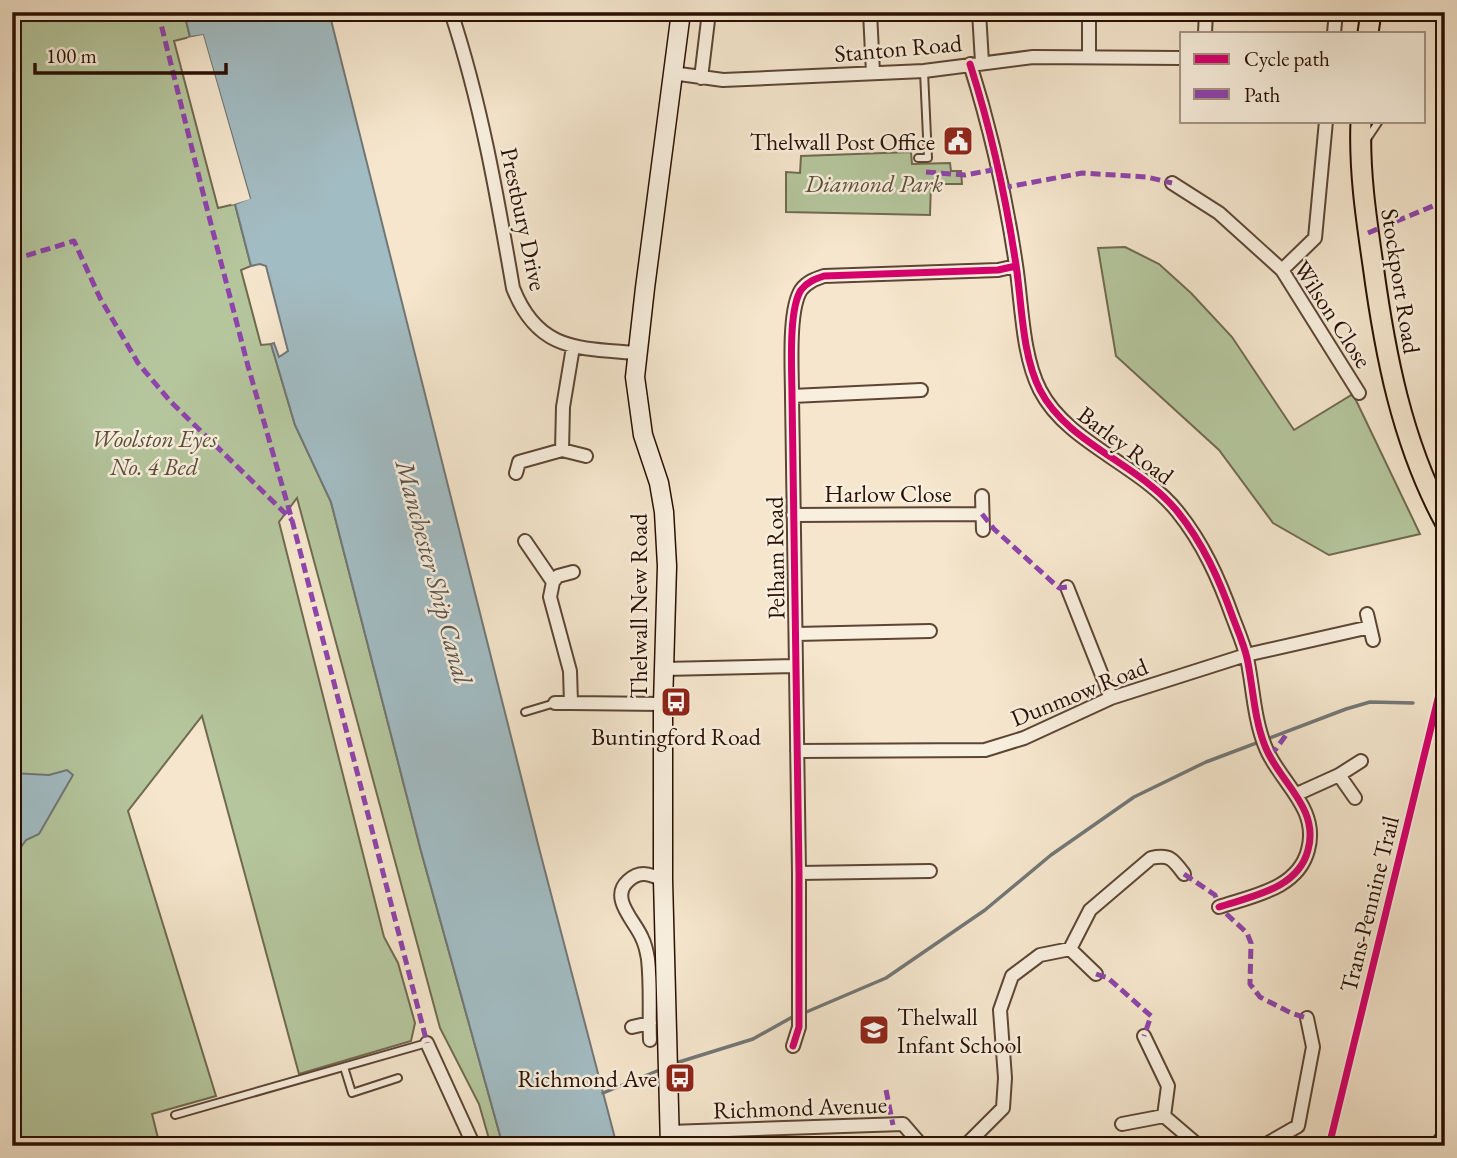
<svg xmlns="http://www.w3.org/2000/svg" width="1457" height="1158" viewBox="0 0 1457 1158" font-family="'EB Garamond',serif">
  <rect width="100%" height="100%" fill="#f5e6cd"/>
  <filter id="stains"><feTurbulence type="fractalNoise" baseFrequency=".00286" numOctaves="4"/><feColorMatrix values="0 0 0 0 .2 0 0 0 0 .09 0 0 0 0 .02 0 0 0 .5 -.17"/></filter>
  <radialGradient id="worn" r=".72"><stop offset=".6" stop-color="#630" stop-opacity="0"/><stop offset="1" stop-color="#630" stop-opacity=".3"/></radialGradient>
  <path fill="#b5c69d" stroke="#706a50" stroke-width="2" d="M12 12H184L190 37 174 41 218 208 235 204 251 266 241 270 261 345 271 344 295 425 331 502 421 851 503 1146H491L479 1104 440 1028 297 498 279 522 384 937 398 963 415 1023 411 1041 299 1074 202 716 128 811 216 1096 152 1114 160 1146H12Z
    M911 152 912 164 950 163 951 171H961L962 184H931L930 215 786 212V172L800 173 801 156Z
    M1125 247 1159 264 1191 293 1232 337 1294 430 1353 394 1420 534 1329 555 1273 523 1219 450 1116 356 1098 248Z"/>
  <path fill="#a2bcc3" stroke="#727776" stroke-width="2" d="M184 12H329L539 848 617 1146H503L421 851 331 502 295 425 271 344 274 343 279 357 288 351 266 266 260 264 251 266 235 204 250 198 203 35 190 37Z
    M67 770 73 775 39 834 26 840 12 860V830L15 823 12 818V773L49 775Z"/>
  <path fill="#f5e6cd" d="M203 35 250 199 231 205 233 201 245 197 201 39 190 41 187 38Z"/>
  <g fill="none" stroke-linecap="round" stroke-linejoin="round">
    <path stroke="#727776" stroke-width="3.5" d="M804 1013 886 978 985 910 1051 855 1134 797 1206 762 1346 709 1370 702 1413 703
      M679 1062 753 1039 796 1015
      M603 1093 657 1071"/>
    <g stroke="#5d4535" stroke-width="10">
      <path id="lane" d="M1367 139 1379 121
        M918 158H928L924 72
        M525 712 555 703
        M344 1067 352 1093 398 1078
        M175 1115 427 1043"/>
    </g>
    <g stroke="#5d4535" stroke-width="16">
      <path id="street" d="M451 12C481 103 497 195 513 288 538 352 579 348 637 353
        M870 12 873 73
        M979 12 982 62
        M1205 33 1206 12
        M1334 33 1336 12
        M1089 56V12
        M970 64C991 130 1006 198 1016 265 1022 304 1022 355 1040 390 1067 443 1139 464 1177 511 1203 543 1219 579 1233 618 1238 631 1244 645 1247 658 1253 686 1254 719 1265 746 1278 781 1320 807 1308 850 1298 889 1252 896 1219 907
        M672 73 723 80 924 71 1033 57 1182 58
        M701 78 709 12
        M1172 183 1219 213 1282 270 1359 393
        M1282 270 1315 238 1326 121
        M792 396 921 390
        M562 450 586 456
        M516 473 519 462 562 450 563 407 573 347
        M982 496 983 530
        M793 515 982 514
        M525 541 553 582
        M573 572 558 576 553 582 550 597 570 671 571 703 663 704
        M1067 587 1111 698
        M1367 614 1373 640
        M796 634 930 631
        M664 669 795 666
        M555 703H571
        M797 751 985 750 1024 738 1111 698 1246 655 1370 627
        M1339 775 1355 798
        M1297 794 1339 775 1361 761
        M799 873 930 871
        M1070 949 1090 910 1151 858C1170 854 1173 859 1184 874
        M632 1027 650 1023
        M650 1040C649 1014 651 986 648 959 647 953 645 944 642 938 635 921 609 898 628 881 640 870 650 874 663 880
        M427 1043 474 1146
        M793 1046 799 1027V873L792 396C792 371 788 310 801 290 807 282 815 279 824 276L998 270 1016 266
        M1164 1116 1199 1146
        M1122 1124 1164 1116 1168 1086 1144 1036
        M669 1132 903 1124 922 1146
        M965 1146 1003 1108 1005 1078 1000 1010 1012 976 1040 955 1070 949 1096 974
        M1263 1146 1298 1126 1313 1047 1307 1018
        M1435 1146 1445 1134"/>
    </g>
    <g stroke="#2a0f02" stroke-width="21">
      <path id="secondary" d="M670 1146 663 880V704L667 566 664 512 659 483 643 435 635 377 645 288 681 12"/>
    </g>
    <g stroke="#2a0f02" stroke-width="23">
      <path id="primary" d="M1368 33 1371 12
        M1361 121C1359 170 1366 217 1373 265 1385 354 1402 443 1445 522"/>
    </g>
    <use href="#lane" stroke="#f8efde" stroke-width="6"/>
    <use href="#street" stroke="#f8efde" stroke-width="12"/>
    <use href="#secondary" stroke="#f8efde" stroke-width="18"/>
    <use href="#primary" stroke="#f5e6cd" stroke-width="19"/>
    <path stroke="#8e44ad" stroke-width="5" stroke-dasharray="10 5" stroke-linecap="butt" d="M158 12 205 201 248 366 292 520 427 1043
      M926 172 965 175 998 169
      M1002 188 1082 173 1147 177 1172 183
      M1368 233 1445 201
      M12 260 74 241 100 298 138 363 170 401 292 520
      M982 514 994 529 1059 588 1067 587
      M1269 754 1276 749 1286 735
      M1184 874 1215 895 1219 907 1247 933 1251 943 1250 984 1260 997 1291 1013 1307 1018
      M1096 974 1108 978 1151 1016 1144 1036
      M886 1090 893 1125"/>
    <g stroke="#f8efde" stroke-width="11">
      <path id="cycleway" d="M970 64C991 130 1006 198 1016 265 1022 304 1022 355 1040 390 1067 443 1139 464 1177 511 1203 543 1219 579 1233 618 1238 631 1244 645 1247 658 1253 686 1254 719 1265 746 1278 781 1320 807 1308 850 1298 889 1252 896 1219 907
        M793 1046 799 1027V873L792 396C792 371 788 310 801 290 807 282 815 279 824 276L998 270 1016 266
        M1329 1146 1445 670"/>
    </g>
    <use href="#cycleway" stroke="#d6006c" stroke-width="7"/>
  </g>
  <defs>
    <g id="civic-square" transform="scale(1.575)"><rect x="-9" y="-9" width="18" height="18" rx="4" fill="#8f2418" stroke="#f8efde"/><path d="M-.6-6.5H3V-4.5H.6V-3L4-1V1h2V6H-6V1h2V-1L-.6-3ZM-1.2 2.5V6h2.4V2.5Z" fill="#fff"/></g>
    <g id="bus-square" transform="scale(1.575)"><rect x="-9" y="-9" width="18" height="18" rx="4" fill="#8f2418" stroke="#f8efde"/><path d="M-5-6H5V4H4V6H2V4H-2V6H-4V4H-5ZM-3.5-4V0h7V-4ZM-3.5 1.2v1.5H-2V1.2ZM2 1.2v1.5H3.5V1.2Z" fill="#fff"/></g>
    <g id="school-square" transform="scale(1.575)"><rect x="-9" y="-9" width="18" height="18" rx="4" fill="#8f2418" stroke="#f8efde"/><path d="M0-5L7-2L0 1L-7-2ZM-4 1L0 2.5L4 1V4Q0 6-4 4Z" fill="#fff"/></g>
  </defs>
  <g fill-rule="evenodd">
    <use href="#civic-square" x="958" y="141"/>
    <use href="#bus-square" x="676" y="702"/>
    <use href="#school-square" x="874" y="1030"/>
    <use href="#bus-square" x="680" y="1078"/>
  </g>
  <g text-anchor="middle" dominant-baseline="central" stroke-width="5" stroke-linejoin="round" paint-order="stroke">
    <g font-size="24" fill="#2a0f02" stroke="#f8efde">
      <text transform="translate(898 48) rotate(-5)">Stanton Road</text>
      <text transform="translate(524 219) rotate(78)">Prestbury Drive</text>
      <text transform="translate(1401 281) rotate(81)">Stockport Road</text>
      <text transform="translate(1333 314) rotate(57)">Wilson Close</text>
      <text transform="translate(1126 445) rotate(37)">Barley Road</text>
      <text x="888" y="493">Harlow Close</text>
      <text transform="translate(775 558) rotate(-91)">Pelham Road</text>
      <text transform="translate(638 606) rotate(-90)">Thelwall New Road</text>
      <text transform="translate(1079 692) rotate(-22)">Dunmow Road</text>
      <text transform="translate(1369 904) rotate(-76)">Trans-Pennine Trail</text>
      <text transform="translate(800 1107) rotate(-2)">Richmond Avenue</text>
    </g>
    <g font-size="24" fill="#2a0f02" stroke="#f8efde" text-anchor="end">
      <text x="935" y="141">Thelwall Post Office</text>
      <text x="676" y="736" text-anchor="middle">Buntingford Road</text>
      <text x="897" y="1016" text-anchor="start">Thelwall<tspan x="897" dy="28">Infant School</tspan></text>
      <text x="657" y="1078">Richmond Ave</text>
    </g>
    <g font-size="24" font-style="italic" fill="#5b4f38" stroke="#f8efde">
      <text x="874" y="183">Diamond Park</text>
      <text x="154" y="438">Woolston Eyes<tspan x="154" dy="28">No. 4 Bed</tspan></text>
    </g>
    <g font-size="26" font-style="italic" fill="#5a544f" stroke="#f8efde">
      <text transform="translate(434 572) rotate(75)">Manchester Ship Canal</text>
    </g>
  </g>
  <rect width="1457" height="1158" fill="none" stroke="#f5e6cd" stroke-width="42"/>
  <rect x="14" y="14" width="1429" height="1130" fill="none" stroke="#2a0f02" stroke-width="3.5"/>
  <rect x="21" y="21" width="1415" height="1116" fill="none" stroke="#2a0f02" stroke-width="2"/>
  <rect x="1180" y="32" width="245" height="91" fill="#f8efde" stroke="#a69586" stroke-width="2"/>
  <rect x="1194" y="54" width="35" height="10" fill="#d6006c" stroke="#a69586" stroke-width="2"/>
  <text x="1244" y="66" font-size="21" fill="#2a0f02">Cycle path</text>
  <rect x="1194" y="89" width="35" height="10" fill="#8e44ad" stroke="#a69586" stroke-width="2"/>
  <text x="1244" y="102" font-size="21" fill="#2a0f02">Path</text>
  <path d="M35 63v10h191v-10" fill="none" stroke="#2a0f02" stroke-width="3.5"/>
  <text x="46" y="63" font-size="21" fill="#2a0f02" stroke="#f8efde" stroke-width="5" paint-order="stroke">100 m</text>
  <rect width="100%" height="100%" filter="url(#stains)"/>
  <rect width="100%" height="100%" fill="url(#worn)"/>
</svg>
